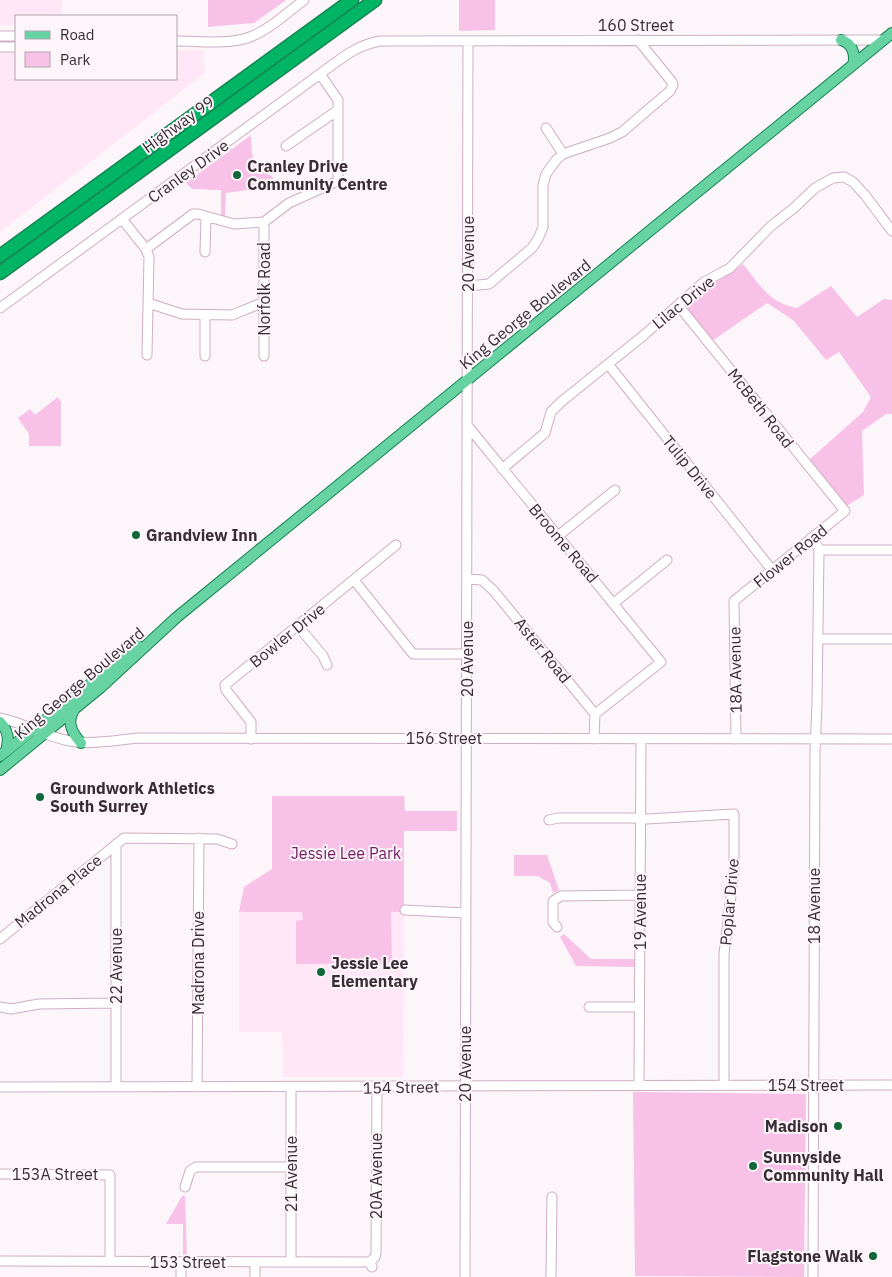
<svg xmlns="http://www.w3.org/2000/svg" width="892" height="1277" viewBox="0 0 892 1277" font-family="'IBM Plex Sans',sans-serif">
  <rect width="100%" height="100%" fill="#fcf5fa"/>
  <path fill="#ffe7f7" d="M0 0H62V16H16V25H0Z
    M176 50H203L205 73 0 232V51H16V79H176Z
    M239 912H404L403 1077H283L282 1032H239Z"/>
  <path fill="#f8c1e7" d="M208 0H286L254 23 208 27Z
    M459 0H495V30L459 31Z
    M251 135C252 159 251 165 273 177V180L254 189 226 193 225 217 221 215V190L192 189 186 183Z
    M743 264C760 285 769 303 797 308L831 286 857 317 884 299 892 300V414H886L862 431 864 495 845 507 809 460 863 412 871 397 839 352 826 360 793 320 767 303 712 341 683 305Z
    M58 397 61 402V446H29V434L18 418 30 409 35 415Z
    M272 796H404L405 811H457V831H404V912H391L392 963 296 964V921L303 920 302 912H239L244 887 272 869Z
    M514 855H547L559 890 553 893 550 883 538 876H514Z
    M564 934 591 959H636V967L576 966 560 937Z
    M633 1092 806 1094 804 1277 635 1276Z
    M182 1196H185L187 1258H183V1224H166Z"/>
  <g fill="none" stroke-linecap="round" stroke-linejoin="round">
    <g stroke="#ceafc4" stroke-width="11">
      <path id="minor" d="M0 36H16
        M176 41C198 41 229 45 250 37 270 29 287 13 304 0
        M0 47H16
        M546 128 563 154
        M286 146 338 110
        M122 219 146 249 149 257 147 355
        M264 222V356
        M146 249 193 214H198L234 224 264 222 289 203 338 181V100L320 74
        M205 252 206 217
        M468 286 489 284 532 248 538 239 543 227V185L546 174 557 159 563 154 610 138 622 132 670 91 673 85 672 82 638 40
        M148 303 182 314 232 315 264 302
        M678 305 845 511 734 601 736 739
        M0 308 320 74C341 59 354 46 380 41L883 40
        M205 356V315
        M608 364 772 570
        M467 425 661 662 595 714
        M502 469 545 433 551 412 561 402 644 335 704 282 730 268 771 226 794 208 815 188 833 178 844 177 853 182 865 195 892 231
        M558 536 615 490
        M811 538 817 545 819 550 817 703 815 752 813 1277
        M819 550H892
        M467 579 482 580 493 590 595 714 594 739
        M354 580 413 654H467
        M614 603 667 560
        M298 626 323 656 327 665
        M818 639H892
        M0 718C24 723 46 737 70 741 93 745 115 740 139 738L892 739
        M251 739V722L226 690 225 685 396 545
        M549 820 558 818H632L647 819 734 814V871L724 954V1085
        M405 910 465 913
        M557 927 553 922V901L561 896 639 895
        M0 939 124 838 217 839 232 844
        M0 1007 11 1009 39 1004 116 1003
        M589 1007H639
        M639 1085 641 740
        M0 1087 892 1085
        M116 1087V844
        M197 1087 199 838
        M0 1174 110 1175V1261
        M185 1187 190 1171 196 1167H291
        M0 1261 370 1262 372 1267
        M181 1262V1277
        M255 1262V1277
        M291 1262V1087
        M370 1262 375 1257 376 1253 377 1087
        M465 1277 468 41
        M551 1277 552 1197"/>
    </g>
    <g stroke="#158554" stroke-width="12">
      <path id="major" d="M841 40C852 43 856 54 853 65
        M74 710C66 722 72 733 81 743
        M0 722C9 731 9 740 6 751
        M0 756 138 646
        M0 770 100 688 177 617 892 33"/>
    </g>
    <g stroke="#158554" stroke-width="15">
      <path id="highway" d="M0 256 352 0
        M0 273 375 0"/>
    </g>
    <use href="#minor" stroke="#fff" stroke-width="9"/>
    <use href="#major" stroke="#67d3a2" stroke-width="10"/>
    <use href="#highway" stroke="#02b564" stroke-width="12"/>
  </g>
  <g fill="#116739" stroke="#fcf5fa" stroke-width="2">
    <circle cx="237" cy="175" r="5"/>
    <circle cx="136" cy="535" r="5"/>
    <circle cx="40" cy="797" r="5"/>
    <circle cx="321" cy="972" r="5"/>
    <circle cx="838" cy="1126" r="5"/>
    <circle cx="753" cy="1166" r="5"/>
    <circle cx="873" cy="1256" r="5"/>
  </g>
  <g text-anchor="middle" dominant-baseline="central" stroke-width="4" stroke-linejoin="round" paint-order="stroke">
    <g font-size="16" fill="#392d35" stroke="#fcf5fa">
      <text x="636" y="25">160 Street</text>
      <text transform="translate(178 124) rotate(-36)">Highway 99</text>
      <text transform="translate(188 171) rotate(-36)">Cranley Drive</text>
      <text transform="translate(468 254) rotate(-90)">20 Avenue</text>
      <text transform="translate(264 289) rotate(-90)">Norfolk Road</text>
      <text transform="translate(683 302) rotate(-39)">Lilac Drive</text>
      <text transform="translate(525 314) rotate(-39)">King George Boulevard</text>
      <text transform="translate(761 408) rotate(52)">McBeth Road</text>
      <text transform="translate(690 467) rotate(51)">Tulip Drive</text>
      <text transform="translate(564 543) rotate(50)">Broome Road</text>
      <text transform="translate(790 556) rotate(-39)">Flower Road</text>
      <text transform="translate(287 635) rotate(-39)">Bowler Drive</text>
      <text transform="translate(543 650) rotate(51)">Aster Road</text>
      <text transform="translate(467 659) rotate(-90)">20 Avenue</text>
      <text transform="translate(735 670) rotate(-91)">18A Avenue</text>
      <text transform="translate(79 683) rotate(-40)">King George Boulevard</text>
      <text x="444" y="738">156 Street</text>
      <text transform="translate(58 891) rotate(-39)">Madrona Place</text>
      <text transform="translate(729 902) rotate(-85)">Poplar Drive</text>
      <text transform="translate(814 906) rotate(-90)">18 Avenue</text>
      <text transform="translate(640 912) rotate(-90)">19 Avenue</text>
      <text transform="translate(198 963) rotate(-90)">Madrona Drive</text>
      <text transform="translate(116 966) rotate(-90)">22 Avenue</text>
      <text transform="translate(465 1064) rotate(-90)">20 Avenue</text>
      <text x="806" y="1085">154 Street</text>
      <text transform="translate(401 1087) rotate(-1)">154 Street</text>
      <text x="55" y="1174">153A Street</text>
      <text transform="translate(291 1174) rotate(-90)">21 Avenue</text>
      <text transform="translate(376 1176) rotate(-90)">20A Avenue</text>
      <text x="188" y="1262">153 Street</text>
    </g>
    <g font-size="16" font-weight="bold" fill="#392d35" stroke="#fcf5fa" text-anchor="start">
      <text x="247" y="166">Cranley Drive<tspan x="247" dy="18">Community Centre</tspan></text>
      <text x="146" y="535">Grandview Inn</text>
      <text x="50" y="788">Groundwork Athletics<tspan x="50" dy="18">South Surrey</tspan></text>
      <text x="331" y="963">Jessie Lee<tspan x="331" dy="18">Elementary</tspan></text>
      <text x="828" y="1126" text-anchor="end">Madison</text>
      <text x="763" y="1157">Sunnyside<tspan x="763" dy="18">Community Hall</tspan></text>
      <text x="863" y="1256" text-anchor="end">Flagstone Walk</text>
    </g>
    <g font-size="16" fill="#751962" stroke="#fcf5fa">
      <text x="346" y="853">Jessie Lee Park</text>
    </g>
  </g>
  <rect x="15" y="15" width="162" height="65" fill="#fcf5fa" stroke="#aea5ab"/>
  <rect x="25" y="31" width="25" height="8" fill="#67d3a2" stroke="#aea5ab"/>
  <text x="60" y="40" font-size="15" fill="#392d35">Road</text>
  <rect x="25" y="52" width="25" height="15" fill="#f8c1e7" stroke="#aea5ab"/>
  <text x="60" y="65" font-size="15" fill="#392d35">Park</text>
</svg>
